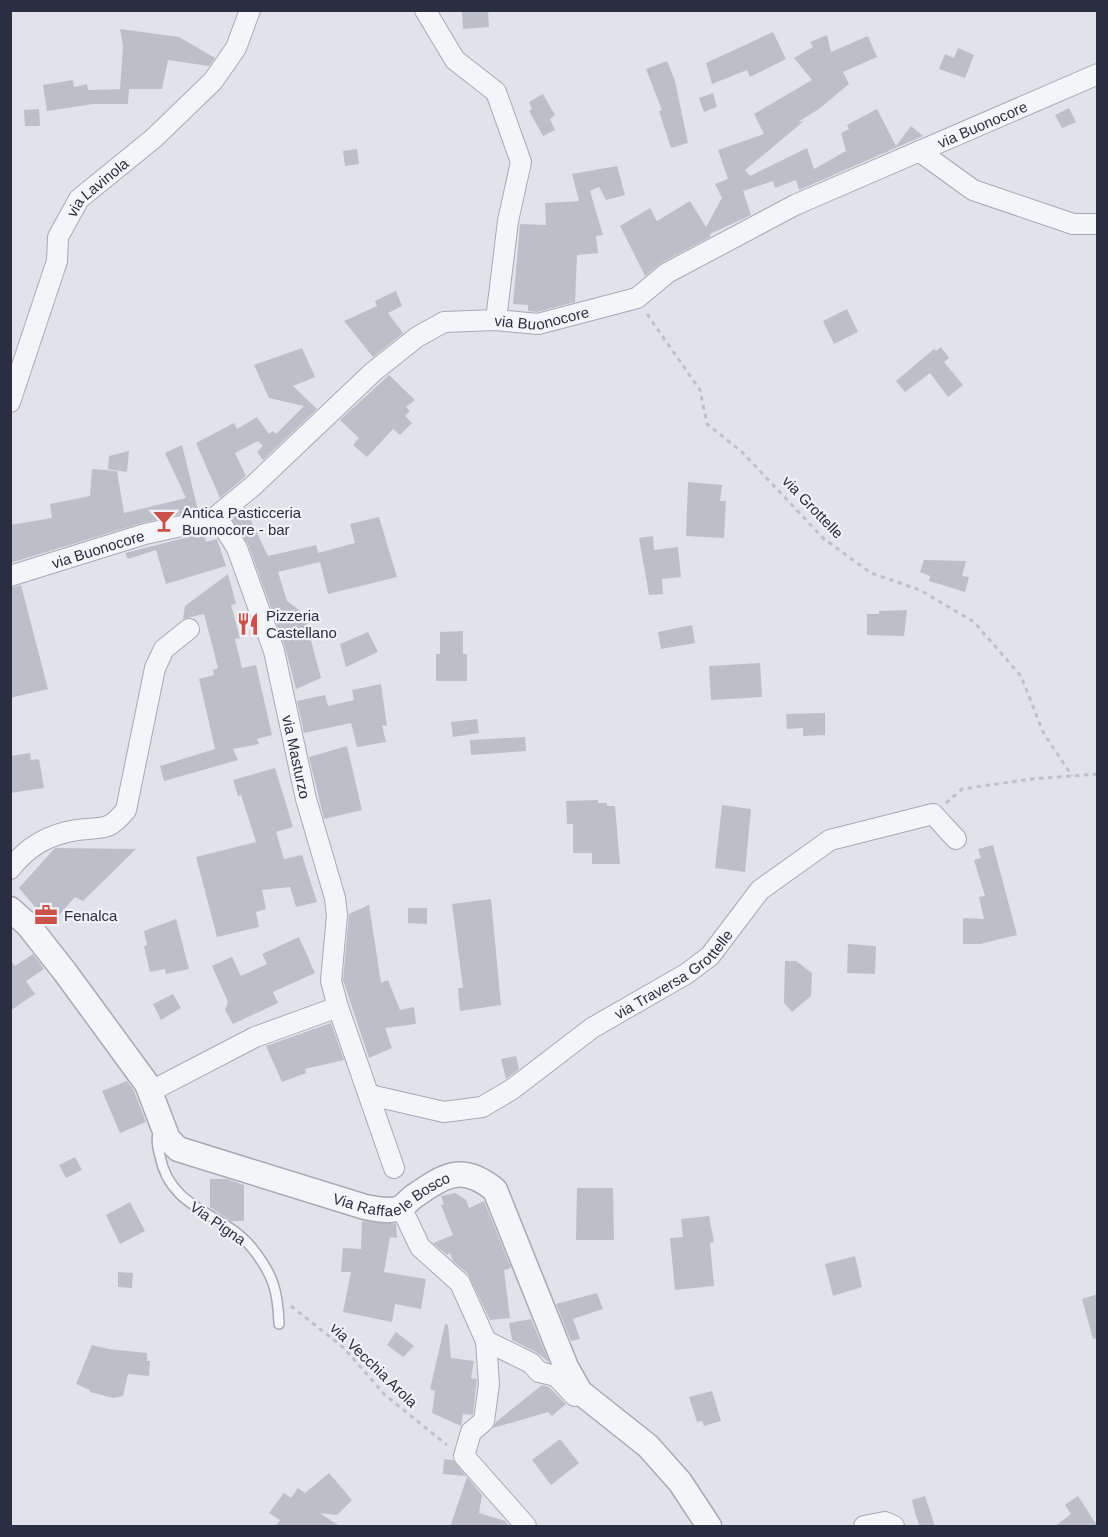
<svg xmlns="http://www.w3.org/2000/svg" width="1108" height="1537" viewBox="0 0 1108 1537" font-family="Arial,sans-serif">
  <rect width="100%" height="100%" fill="#e2e3ea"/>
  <path fill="#bcbec9" d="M462 10H488L489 27 463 29Z
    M120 29 179 37 215 58 209 66 168 60 162 89H120L123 46Z
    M773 32 786 59 750 77 747 70 712 84 706 63Z
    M827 35 831 52 868 36 877 57 843 72 849 84 819 109 798 122 804 121 745 170 750 176 807 148 814 169 846 151 841 133 849 129 847 125 877 109 896 146 911 126 923 136 799 190 796 180 775 188 773 181 743 191 751 215 710 234V237L661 263 645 276 620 226 650 208 657 221 690 201 706 227 722 198 715 184 728 179 718 150 764 134 754 114 812 80 794 58 813 47 810 42Z
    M958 48 974 55 965 78 939 69 945 54 954 58Z
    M667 61 675 81 688 143 671 148 659 111 662 110 646 69Z
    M73 80 74 87 87 84 88 90 129 89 128 104H93L47 111 43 85Z
    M713 93 717 107 704 112 699 98Z
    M543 94 555 115 550 119 555 130 543 136 529 111 532 109 529 102Z
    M1069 108 1076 122 1062 128 1055 115Z
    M39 109 40 126H25L24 110Z
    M357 149 359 164 345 166 343 151Z
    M617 166 625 195 606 200 599 187 590 191 603 235 596 236 598 253 577 255 575 302 537 312 528 311V305L513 304 520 224 546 225 545 203 579 201 572 174Z
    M396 291 402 306 388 313 403 333 373 357 344 321 377 306 375 301Z
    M847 309 858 332 834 344 823 321Z
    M941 347 949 358 944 362 963 385 948 397 930 373 905 392 896 381 934 349 936 351Z
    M302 348 315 377 293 386 317 409 263 460 257 452 263 446 258 441 235 453 246 476 220 498 196 443 234 423 237 429 257 417 269 434 273 431 276 434 304 406 269 398 254 365Z
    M389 375 415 400 406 407 410 411 405 416 412 423 400 435 393 429 367 457 353 445 359 438 340 420Z
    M182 445 198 510 142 523 10 563V525L52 518 50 504 90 496 92 469 117 471 124 513 186 498 165 453Z
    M129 451 127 472 108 469 109 456Z
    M688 482 722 485 720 501H726L724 538 686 536Z
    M245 508 268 556 316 545 318 553 355 543 350 524 379 517 397 577 328 594 320 562 278 572 287 601 304 614 321 678 296 689 285 647 248 544 232 519Z
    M204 533 206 542 217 539 226 566 166 584 156 550 128 559 125 553Z
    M653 536 654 550 678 547 681 577 662 579 663 594 649 595 639 538Z
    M924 560 966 561 962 576 969 577 965 592 929 581 930 576 920 572Z
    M228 574 236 604 231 605 240 638 235 639 242 668 256 665 272 735 257 739 259 744 233 749 238 760 164 781 160 766 215 749 199 679 214 675 213 670 218 668 204 614 183 619 185 606Z
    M21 585 48 689 10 698V588Z
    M907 610 904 636 867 635V614H879V611Z
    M692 625 695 643 661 649 658 632Z
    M463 631V654H467V681H436V654H440V632Z
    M368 632 378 652 346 667 340 644Z
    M760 663 762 697 711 700 709 666Z
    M381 684 387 726 382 725 386 742 357 747 351 723 304 733 297 701 325 695 328 706 354 700 352 690Z
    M825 713V735L803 736V728L787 729 786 714Z
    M477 719 479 733 453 737 451 722Z
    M525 737 526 751 471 755 470 740Z
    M347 746 362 810 324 819 309 757Z
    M30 753 31 760 39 759 44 788 10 793V756Z
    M275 768 293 827 276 832 284 859 302 855 317 902 296 907 290 887 262 890 266 909 256 912 259 927 217 937 196 857 256 842 241 795 238 796 233 780Z
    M598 800V803H607V806H615L620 864H592V853H573V824H567L566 801Z
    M722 805 751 809 745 872 715 868Z
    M993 845 1017 935 980 944H963V918L984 919 979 897 985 896 974 860 981 858 978 849Z
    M55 848 136 849 83 901 75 897 50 925 19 888Z
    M491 899 501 1005 460 1011 458 988H463L452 904Z
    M369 905 381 983 388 980 400 1010 414 1007 416 1024 385 1028 392 1048 369 1058 343 980 349 914Z
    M408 908H427V924L408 923Z
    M176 919 189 969 166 974 165 969 150 972 144 946 147 945 144 931Z
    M299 937 315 973 273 992 278 1003 233 1024 225 1010 228 1002 212 966 232 957 241 976 267 964 262 954Z
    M848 944 876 946 875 974 847 973Z
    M33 954 44 969 26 981 35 994 10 1011V960L15 966Z
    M785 961H796L812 973 811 996 792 1012 784 1003Z
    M173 994 181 1008 161 1020 153 1004Z
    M331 1023 344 1060 305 1069 306 1073 282 1082 266 1046Z
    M516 1056 519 1069 506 1079 501 1059Z
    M127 1081 134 1091 146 1122 120 1133 102 1091Z
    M75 1157 82 1170 66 1178 59 1165Z
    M210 1179H227L244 1185V1221H231L210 1207Z
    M577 1188H613L614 1240H576Z
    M455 1193 466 1200 469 1208 484 1201 511 1268 504 1270 510 1318 490 1320 468 1274 453 1261 450 1253 447 1255 433 1243 453 1235 441 1205 444 1204 441 1196Z
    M130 1202 145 1231 120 1244 106 1215Z
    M709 1216 714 1242 710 1243 714 1286 675 1290 670 1238 683 1237 681 1219Z
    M362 1221 396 1224 397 1238 390 1237 384 1272 426 1279 421 1309 395 1304 392 1322 343 1312 351 1272H341L343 1248 361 1249Z
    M855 1256 862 1287 833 1296 825 1264Z
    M118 1272 133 1273 132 1288 118 1287Z
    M597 1293 603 1309 573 1319 580 1339 571 1341 556 1304Z
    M1098 1294V1338L1093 1339 1082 1299Z
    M531 1319 549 1362 536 1352 512 1340 509 1323Z
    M445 1324 448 1325 451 1358 474 1361 471 1378 477 1379 473 1415 463 1414 461 1426 432 1413 435 1391 430 1389Z
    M396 1332 414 1346 403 1357 387 1345Z
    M92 1345 108 1349 147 1353V1361H150L149 1376 128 1374 123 1396 113 1398 90 1392V1390L76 1384Z
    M542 1385 549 1387 566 1404 552 1416 548 1412 493 1428 496 1422Z
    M712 1391 721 1421 704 1426 702 1421 697 1422 689 1397Z
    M560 1439 579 1463 551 1485 532 1460Z
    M444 1459 453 1460 466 1476 443 1474Z
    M329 1473 352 1500 337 1515 320 1513 341 1527H275L280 1520 269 1513 284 1493 291 1498 298 1488 305 1493Z
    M467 1477 482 1495 479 1513 505 1521 510 1527H450Z
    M925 1496 931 1514 935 1527H920L915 1513 912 1500Z
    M1078 1496 1098 1527H1054L1071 1514 1065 1505Z"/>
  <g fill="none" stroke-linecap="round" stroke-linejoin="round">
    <g stroke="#a7a9b4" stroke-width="12">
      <path id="service" d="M158 1134C156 1141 158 1149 160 1156 170 1210 223 1212 252 1248 273 1274 278 1291 279 1324"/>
    </g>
    <g stroke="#a7a9b4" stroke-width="22">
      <g id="minor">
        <path d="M425 10 455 60 496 92 521 162 508 221 496 320"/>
        <path d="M919 151 973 190 1073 224H1098"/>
        <path id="s1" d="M10 402 57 261 58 237 79 199 154 138 213 81 236 48 250 10"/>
        <path id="s2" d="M213 519 223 526 237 548 274 651 306 799 335 898 337 915 331 981 338 1007 394 1168"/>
        <path id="s3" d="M10 576 145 534 213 519 253 486 373 372 417 337 444 322 496 320 538 324 637 298 667 273 795 205 1098 74"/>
        <path d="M10 869C28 846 49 834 77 830 104 826 107 833 126 810L155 668 164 649 189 629"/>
        <path d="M151 1091 255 1037 338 1007"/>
        <path id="s4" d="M370 1095 444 1112 482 1107 511 1090 592 1028 686 974 710 956 760 890 830 840 933 814 956 839"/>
        <path d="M401 1207 420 1247 460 1283 486 1341 489 1384 484 1421 471 1432 464 1456 526 1526"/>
        <path d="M486 1341 531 1363 539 1372 556 1376 575 1396"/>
        <path d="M864 1526 885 1522 894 1526"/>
      </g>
    </g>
    <g stroke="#a7a9b4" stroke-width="27">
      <g id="tertiary">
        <path id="s5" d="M10 909 28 925 65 972 147 1084 168 1139 178 1149 365 1207C376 1209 391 1213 402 1207 406 1204 409 1200 413 1197 445 1175 462 1163 495 1190L566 1367 580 1392 648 1446 680 1482 709 1526"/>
      </g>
    </g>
    <path stroke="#bfc1c8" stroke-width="3" stroke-dasharray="4.5 4.5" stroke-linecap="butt" d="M647 314 700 390 707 424 742 452 824 539 871 573 920 590 974 622 1021 676 1043 732 1072 776
      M946 803 962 789 1031 779 1098 774
      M291 1306 344 1348 385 1395 447 1445"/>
    <use href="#service" stroke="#f4f5f8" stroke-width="9"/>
    <use href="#minor" stroke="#f4f5f8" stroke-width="20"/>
    <use href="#tertiary" stroke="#f4f5f8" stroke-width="24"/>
  </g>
  <defs>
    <g id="bar-bare" transform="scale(1.8)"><path d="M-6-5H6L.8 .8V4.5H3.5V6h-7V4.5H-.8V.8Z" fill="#cb524a" stroke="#f1f2f7" stroke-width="2.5" paint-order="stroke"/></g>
    <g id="restaurant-bare" transform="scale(1.8)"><path d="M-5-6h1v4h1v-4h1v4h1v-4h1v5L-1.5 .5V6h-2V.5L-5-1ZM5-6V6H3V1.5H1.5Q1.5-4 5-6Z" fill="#cb524a" stroke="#f1f2f7" stroke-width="2.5" paint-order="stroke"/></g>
    <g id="office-bare" transform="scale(1.8)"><path d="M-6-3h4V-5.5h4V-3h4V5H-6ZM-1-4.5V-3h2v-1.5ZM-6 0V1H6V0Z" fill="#cb524a" stroke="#f1f2f7" stroke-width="2.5" paint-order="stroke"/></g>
  </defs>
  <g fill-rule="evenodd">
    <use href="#bar-bare" x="164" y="521"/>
    <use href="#restaurant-bare" x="248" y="624"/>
    <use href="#office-bare" x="46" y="915"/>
  </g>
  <g text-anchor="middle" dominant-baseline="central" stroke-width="4.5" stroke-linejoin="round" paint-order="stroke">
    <g font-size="15" fill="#2a2e41" stroke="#f1f2f7">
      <text stroke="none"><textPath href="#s3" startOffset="1100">via Buonocore</textPath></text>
      <text stroke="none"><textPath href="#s1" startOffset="237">via Lavinola</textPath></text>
      <text stroke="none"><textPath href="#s3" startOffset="614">via Buonocore</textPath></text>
      <text transform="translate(813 507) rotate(46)">via Grottelle</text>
      <text stroke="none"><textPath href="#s3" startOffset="92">via Buonocore</textPath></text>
      <text stroke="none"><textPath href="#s2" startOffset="256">via Masturzo</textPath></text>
      <text stroke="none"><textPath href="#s4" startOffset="348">via Traversa Grottelle</textPath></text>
      <text stroke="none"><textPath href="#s5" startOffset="522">Via Raffaele Bosco</textPath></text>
      <text transform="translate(218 1223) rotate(35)">Via Pigna</text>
      <text transform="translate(374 1365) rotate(44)">via Vecchia Arola</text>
    </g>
    <g font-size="15" fill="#2a2e41" stroke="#f1f2f7" text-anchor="start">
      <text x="182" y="512">Antica Pasticceria<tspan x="182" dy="17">Buonocore - bar</tspan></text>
      <text x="266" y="615">Pizzeria<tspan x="266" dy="17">Castellano</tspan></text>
      <text x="64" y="915">Fenalca</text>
    </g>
  </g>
  <rect width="1108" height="1537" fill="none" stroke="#2a2e41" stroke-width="24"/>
</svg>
